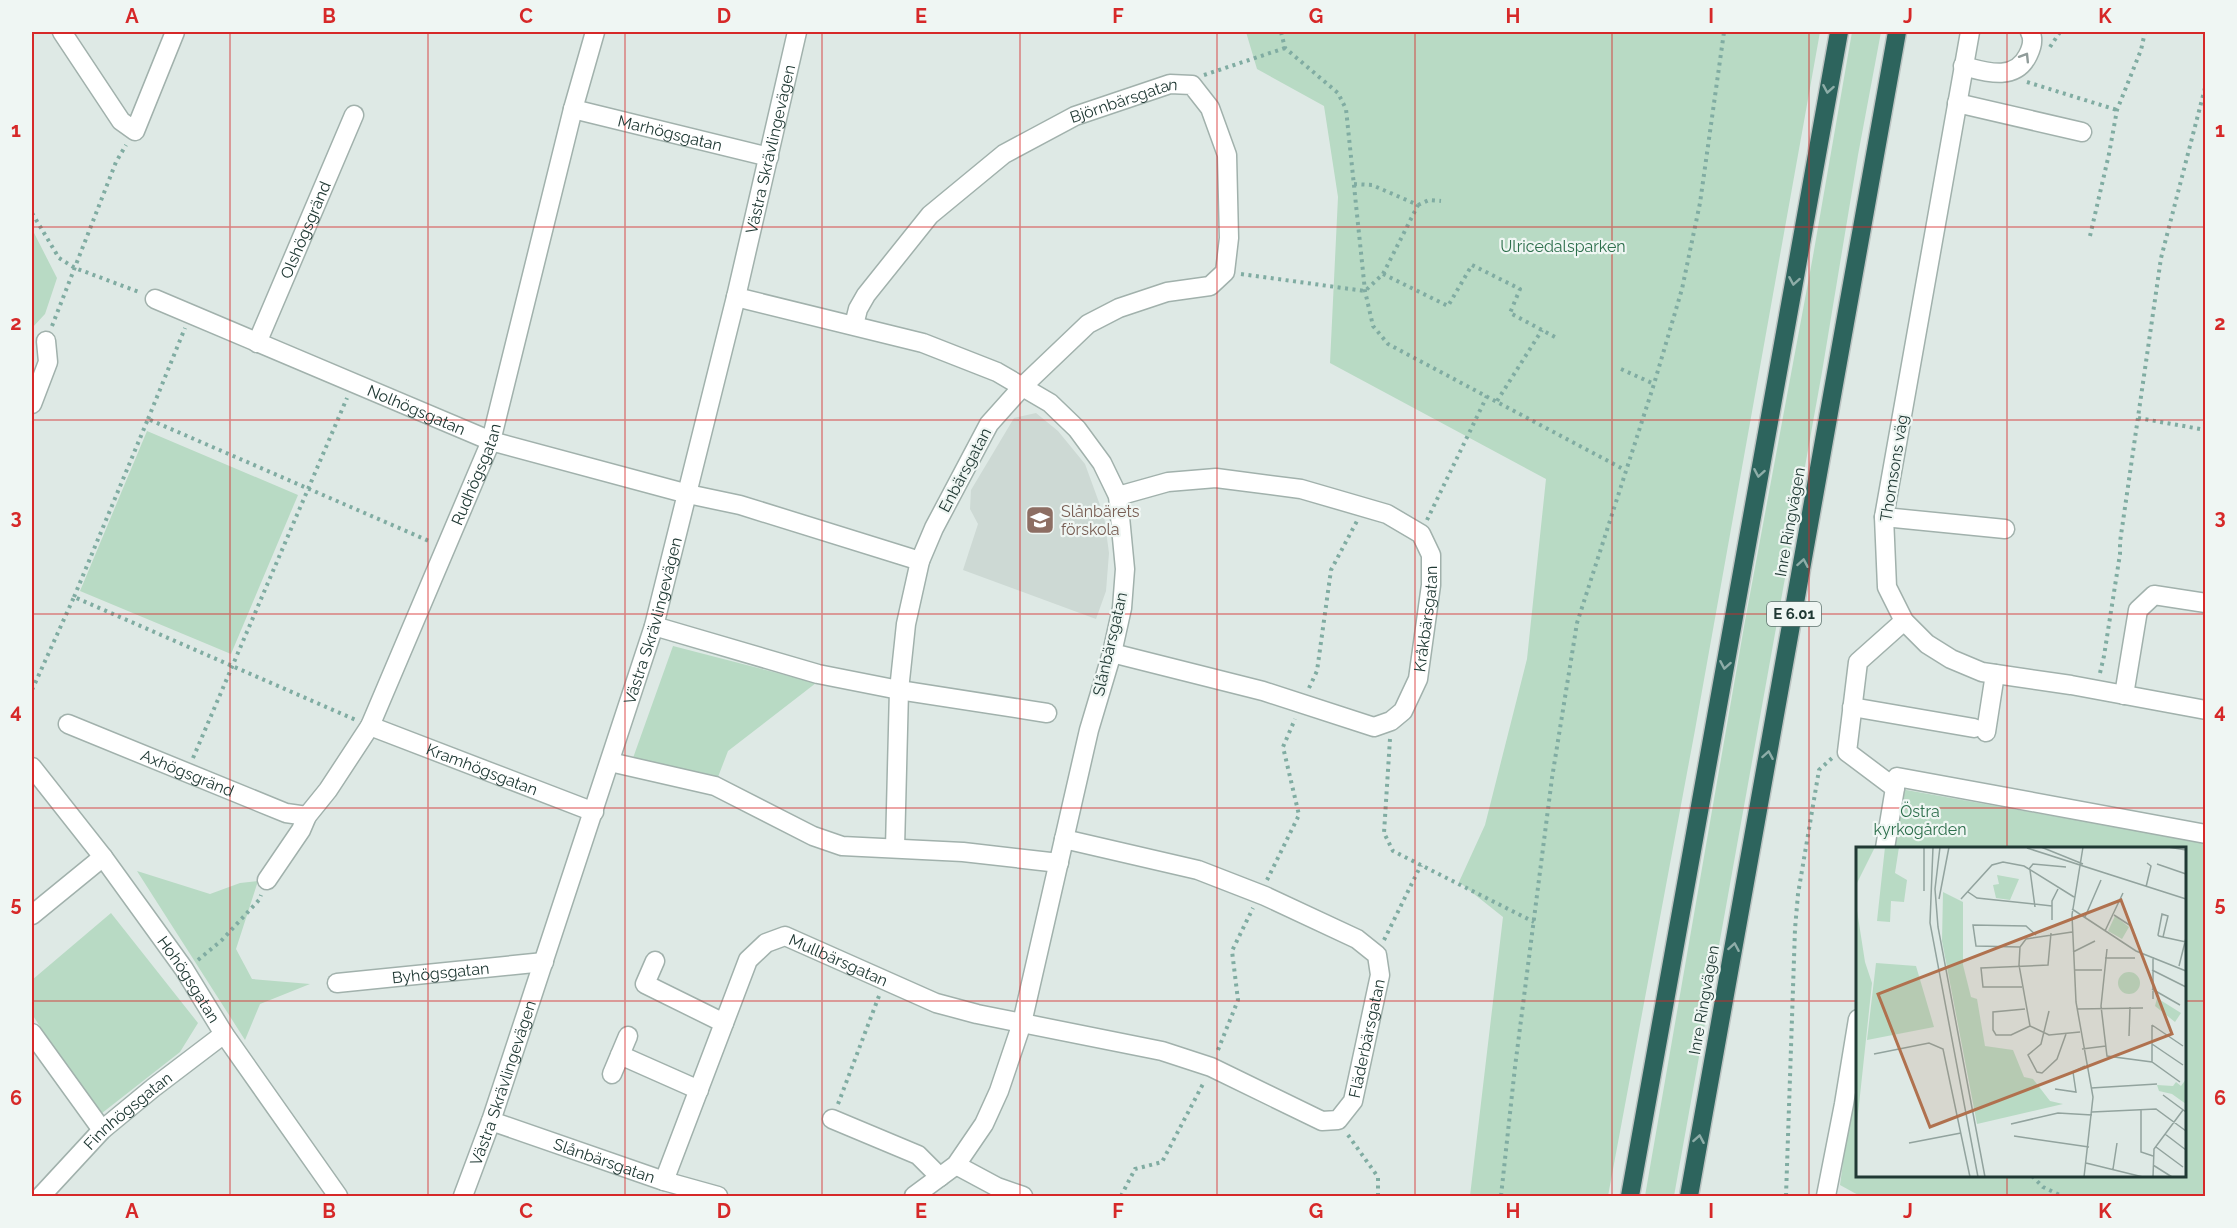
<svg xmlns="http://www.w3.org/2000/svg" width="2237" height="1228" viewBox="0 0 2237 1228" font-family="Raleway,sans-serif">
  <rect width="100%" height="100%" fill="#dee9e5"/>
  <path fill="#cdd9d4" d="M1036 413 1058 431 1085 464 1104 516 1109 553 1106 591 1096 619 963 570 978 524 970 509 971 490 1014 418Z"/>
  <path fill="#b8dac4" d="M1246 32H1820L1695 730 1608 1196H1470L1503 917 1459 882 1485 825 1527 659 1546 479 1330 363 1338 197 1324 106 1257 69Z
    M1852 32H1881L1858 155 1822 372 1674 1196H1645L1745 621 1813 256Z
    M32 229 57 278 45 314 32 328Z
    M147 431 298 495 231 654 80 591Z
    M673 646 816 683 728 751 718 777 633 758Z
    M1895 788 2205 843V1196H1860L1840 1185 1857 1058 1858 1176H2184V848H1886Z
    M137 871 210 894 240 883 258 881 236 949 252 979 310 984 260 1004 245 1040Z
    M111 913 198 1023 180 1052 97 1117 32 1014V980Z"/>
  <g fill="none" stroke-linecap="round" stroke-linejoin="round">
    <g stroke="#a1b1ac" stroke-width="21">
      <g id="minor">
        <path d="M62 32 121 121 135 131 175 32"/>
        <path d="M1970 32 1884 517 1887 587 1904 621 1927 644 1951 659 1982 672 2071 685 2206 710"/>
        <path d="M1963 66C1986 72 2015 82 2028 55 2032 47 2034 39 2030 32"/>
        <path d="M1957 103 2082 132"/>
        <path id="s1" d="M573 109 769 157"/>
        <path d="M736 297 923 343 997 372 1050 403 1077 429 1102 463 1118 496 1125 569 1122 608 1112 653 1089 730 1022 1023 999 1091 984 1124 956 1165 914 1196"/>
        <path id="s2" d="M155 299 491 441 688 494 740 505 920 561"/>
        <path id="s3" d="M854 325 858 309 866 295 930 215 1004 154 1075 116 1170 84 1192 85 1210 108 1227 155 1229 238 1225 272 1210 286 1167 292 1119 308 1088 324 1023 386 989 424 934 528 920 561 906 624 899 690 895 848"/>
        <path id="s4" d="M257 343 354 115"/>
        <path d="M32 404 48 362 46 341"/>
        <path d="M1884 517 2005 529"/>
        <path d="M654 626 818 674 899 690 1047 713"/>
        <path id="s5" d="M1112 653 1263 691 1374 727 1391 721 1403 711 1418 679 1431 585V555L1421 534 1387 514 1301 489 1216 478 1168 482 1118 496"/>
        <path d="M2124 695 2138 610 2154 595 2206 603"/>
        <path d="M1852 707 1974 728"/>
        <path id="s6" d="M68 724 286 813 307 816"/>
        <path id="s7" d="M370 726 594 812"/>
        <path d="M1986 732 1995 674"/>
        <path d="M610 762 715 786 813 836 842 846 963 852 1059 863"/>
        <path id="s8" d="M32 767 103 857 184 969 224 1034 338 1196"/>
        <path d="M1895 788 1897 777 2206 834"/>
        <path d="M1885 848 1895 788 1847 752 1858 662 1904 621"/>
        <path id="s9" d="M267 880 301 830 307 816 328 790 370 726 491 441 573 109 595 32"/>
        <path d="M32 915 103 857"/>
        <path d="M655 961 645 984 724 1023"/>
        <path id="s10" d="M337 983 544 962"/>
        <path d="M32 1033 102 1130"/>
        <path d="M620 1055 628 1036"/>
        <path d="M612 1074 620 1055 699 1090"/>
        <path d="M832 1119 918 1155 940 1177"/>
        <path id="s11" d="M491 1121 664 1181 718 1196"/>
        <path d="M956 1165 997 1187 1023 1196"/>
        <path id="s12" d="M664 1181 748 960 766 943 785 936 936 1003 977 1014 1162 1051 1211 1067 1322 1121 1338 1120 1353 1101 1380 975 1377 955 1357 939 1265 896 1198 870 1064 839"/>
        <path id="s13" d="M41 1196 102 1130 153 1088 224 1034"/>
        <path id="s14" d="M463 1196 491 1121 654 626 736 297 797 32"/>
        <path d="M1826 1196 1844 1104 1858 1019"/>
      </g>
    </g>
    <g stroke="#bcc4c2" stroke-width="21">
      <path id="highway" d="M1630 1196 1839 32
        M1689 1196 1897 32"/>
    </g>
    <path stroke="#80aca2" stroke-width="4" stroke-dasharray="3 4.5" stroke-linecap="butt" d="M1281 32 1285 48 1338 93 1346 109 1365 291 1373 326 1388 344 1625 470
      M2050 47 2060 32
      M1204 75 1285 48
      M2027 82 2117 110
      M1418 205 1429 200 1441 201
      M32 213 59 258 75 268 139 292
      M2090 236 2109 154 2117 110 2141 50 2145 32
      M1241 274 1365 291 1383 274 1418 205 1372 185 1354 184
      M1383 274 1448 306 1472 265 1520 289 1510 313 1555 337
      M52 326 116 162 126 145
      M1621 369 1654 384
      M1497 401 1542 330
      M2138 418 2206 430
      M148 419 185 328
      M1427 520 1487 396
      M74 597 148 419 429 541
      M2100 673 2104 656 2120 554V542L2161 258 2206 84
      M1309 688 1317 671 1331 570 1357 521
      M32 690 74 597 356 720
      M1390 739 1384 833 1393 851 1534 922
      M193 758 347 398
      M1267 880 1299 815 1283 747 1295 719
      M1384 940 1421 865
      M198 960 222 940 259 900 261 895
      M1218 1050 1238 1000 1232 951 1253 908
      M838 1104 879 996
      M1348 1135 1378 1177V1196
      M2032 1176 2043 1187 2062 1196
      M1121 1196 1135 1169 1162 1162 1204 1082
      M1501 1196 1515 1067 1552 778 1577 623 1654 384 1682 289 1700 203 1724 32
      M1786 1196 1795 929 1798 894 1819 770 1832 758"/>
    <use href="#minor" stroke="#fff" stroke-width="18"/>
    <use href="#highway" stroke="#2d645d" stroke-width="18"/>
  </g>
  <defs><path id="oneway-chevron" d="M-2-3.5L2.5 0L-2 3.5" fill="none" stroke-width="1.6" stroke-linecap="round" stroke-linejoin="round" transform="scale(1.5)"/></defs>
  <use stroke="#909c9a" href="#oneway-chevron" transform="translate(2025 57) rotate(-58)"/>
  <g stroke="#8eada8">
    <use href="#oneway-chevron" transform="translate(1828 89) rotate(100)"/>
    <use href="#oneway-chevron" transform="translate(1794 281) rotate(100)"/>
    <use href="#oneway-chevron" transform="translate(1759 473) rotate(100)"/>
    <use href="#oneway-chevron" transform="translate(1803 563) rotate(-80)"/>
    <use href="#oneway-chevron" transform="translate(1725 665) rotate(100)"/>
    <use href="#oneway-chevron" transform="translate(1768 755) rotate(-80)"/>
    <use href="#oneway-chevron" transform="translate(1734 947) rotate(-80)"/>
    <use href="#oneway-chevron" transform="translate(1699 1139) rotate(-80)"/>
  </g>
  <path fill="none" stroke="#d62828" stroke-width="1.5" stroke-opacity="0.55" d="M230 32V1196M428 32V1196M625 32V1196M822 32V1196M1020 32V1196M1217 32V1196M1415 32V1196M1612 32V1196M1809 32V1196M2007 32V848M32 227H2206M32 420H2206M32 614H2206M32 808H2206M32 1001H1858M2184 1001H2206M2007 1176V1196"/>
  <defs>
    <g id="school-square" transform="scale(1.5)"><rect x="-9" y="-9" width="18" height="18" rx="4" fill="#8d6e63" stroke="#eff6f3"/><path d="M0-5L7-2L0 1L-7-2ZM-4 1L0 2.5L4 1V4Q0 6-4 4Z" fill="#fff"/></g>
  </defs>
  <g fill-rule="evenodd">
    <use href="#school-square" x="1040" y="520"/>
  </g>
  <g text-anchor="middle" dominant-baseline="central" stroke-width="4.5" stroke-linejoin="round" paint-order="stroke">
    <rect fill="#eff6f3" stroke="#5e726d" stroke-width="1.5" x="1767" y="602" width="54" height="24" rx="4.5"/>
    <g font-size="15" font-weight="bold" fill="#203934">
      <text x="1794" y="614">E 6.01</text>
    </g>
    <g font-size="16" fill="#203934" stroke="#eff6f3">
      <text stroke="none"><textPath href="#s3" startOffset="363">Björnbärsgatan</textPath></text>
      <text stroke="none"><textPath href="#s1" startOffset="100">Marhögsgatan</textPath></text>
      <text stroke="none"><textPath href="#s14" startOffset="1092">Västra Skrävlingevägen</textPath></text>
      <text stroke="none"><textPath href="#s4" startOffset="123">Olshögsgränd</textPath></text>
      <text stroke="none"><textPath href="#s2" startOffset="284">Nolhögsgatan</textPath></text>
      <text transform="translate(1894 468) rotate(-81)">Thomsons väg</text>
      <text transform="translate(965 470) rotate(-62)">Enbärsgatan</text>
      <text stroke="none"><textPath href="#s9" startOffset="459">Rudhögsgatan</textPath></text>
      <text transform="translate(1790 522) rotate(-80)">Inre Ringvägen</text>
      <text stroke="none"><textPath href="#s5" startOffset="402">Kråkbärsgatan</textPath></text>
      <text stroke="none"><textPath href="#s14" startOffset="606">Västra Skrävlingevägen</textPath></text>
      <text transform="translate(1110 644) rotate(-77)">Slånbärsgatan</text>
      <text stroke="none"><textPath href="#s7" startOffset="120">Kramhögsgatan</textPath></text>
      <text stroke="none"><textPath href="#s6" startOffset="129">Axhögsgränd</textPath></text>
      <text stroke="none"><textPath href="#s12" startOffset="340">Mullbärsgatan</textPath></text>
      <text stroke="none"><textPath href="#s10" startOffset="104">Byhögsgatan</textPath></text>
      <text stroke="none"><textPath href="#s8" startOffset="264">Hohögsgatan</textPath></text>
      <text transform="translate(1704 1000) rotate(-80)">Inre Ringvägen</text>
      <text stroke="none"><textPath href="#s12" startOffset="957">Fläderbärsgatan</textPath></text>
      <text stroke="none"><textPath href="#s14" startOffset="120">Västra Skrävlingevägen</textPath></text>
      <text stroke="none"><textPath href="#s13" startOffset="122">Finnhögsgatan</textPath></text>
      <text stroke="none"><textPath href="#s11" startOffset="120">Slånbärsgatan</textPath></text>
    </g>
    <g font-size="16" fill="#2c6e4b" stroke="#eff6f3">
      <text x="1563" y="246">Ulricedalsparken</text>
      <text x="1920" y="811">Östra<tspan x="1920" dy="18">kyrkogården</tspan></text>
    </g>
    <g font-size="16" fill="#785e54" stroke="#eff6f3" text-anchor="start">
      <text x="1061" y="511">Slånbärets<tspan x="1061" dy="18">förskola</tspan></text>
    </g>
  </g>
  <g transform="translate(1856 847)">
    <rect width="330" height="330" fill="#dee9e5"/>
    <path d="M0 0H19L0 38ZM29 0H43L39 26 51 33 48 55 35 54 34 75 21 74ZM141 28 163 32 154 53 140 51 137 38 143 37ZM87 45 107 55V118L115 150 121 152 129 199 157 203 168 230 177 232 194 254 207 257 121 277 86 94ZM0 57 9 115 16 136 0 286ZM259 69 273 80 266 92 252 84ZM20 116 60 119 78 180 11 193ZM262 136a11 11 0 1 1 22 0a11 11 0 1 1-22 0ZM301 151 325 166 319 175 299 159ZM330 232V257L316 247 303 244 301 238 317 239 320 235 325 239Z" fill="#b8dac4"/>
    <path fill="none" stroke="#92a39e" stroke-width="1.5" d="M77 0 74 76 122 330M84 0 79 42 82 80 129 330M185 0 227 17M227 0 216 68 220 155 237 250 228 330M312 0 330 3M171 1 330 52M301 17 330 27M173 22 177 17 210 20M174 23 179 60M290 40 295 19 291 16M68 44V0M112 45 121 51 196 59M83 52 93 0M105 52 136 18 147 15 168 19 218 50M216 62 280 104 330 124M258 68 275 79M229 70 245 33M196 73V54L202 42M249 84 267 46M216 85 170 92 164 100 163 118 174 179 193 188 224 185M307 90 312 69 306 67 302 88 303 89 307 90 330 95M164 100 120 99 117 78 170 79 180 88M251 102 245 159 251 209 296 215 324 235M217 105 239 94M297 110V152M249 111H279M323 119 330 91M218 123H246M296 123 330 140M166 140H127L125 121 192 118 195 86M296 142 324 158M169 162 137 165V183L140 188H155L174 179M221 162 287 161M193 164 185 197 172 208 181 225 186 226 201 212 210 187M296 178 327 199M273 189 274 160M296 197 327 218M226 202 250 199M18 207 73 196 87 202 114 330M296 215V178M235 241 301 237M199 242 220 245 217 225 229 219M307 248 330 265M285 262V305L297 309M236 265 300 262 330 284M155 277 202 266 236 268M309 287 330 303M158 289 233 300M53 296 105 286M300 300 327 320M230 316 287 330M297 318 316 330M257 322 261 296M297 330 298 302 327 263"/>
    <path fill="#b0714e" fill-opacity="0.15" stroke="#b0714e" stroke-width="3" d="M265 53 316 187 74 280 22 147Z"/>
    <rect width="330" height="330" fill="none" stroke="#203934" stroke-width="3"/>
  </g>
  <rect width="2237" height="1228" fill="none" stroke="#eff6f3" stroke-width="66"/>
  <rect x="33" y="33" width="2171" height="1162" fill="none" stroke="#d62828" stroke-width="2"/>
  <g font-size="20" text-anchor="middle" font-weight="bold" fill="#d62828">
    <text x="132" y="23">A</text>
    <text x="329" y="23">B</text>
    <text x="526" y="23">C</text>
    <text x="724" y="23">D</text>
    <text x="921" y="23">E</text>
    <text x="1118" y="23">F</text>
    <text x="1316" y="23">G</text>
    <text x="1513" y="23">H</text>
    <text x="1711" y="23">I</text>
    <text x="1908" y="23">J</text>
    <text x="2105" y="23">K</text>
    <text x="16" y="137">1</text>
    <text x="2220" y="137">1</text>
    <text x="16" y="330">2</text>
    <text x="2220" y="330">2</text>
    <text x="16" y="524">3</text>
    <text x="2220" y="524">3</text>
    <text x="16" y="718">4</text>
    <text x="2220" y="718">4</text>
    <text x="16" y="911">5</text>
    <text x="2220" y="911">5</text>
    <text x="16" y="1105">6</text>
    <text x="2220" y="1105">6</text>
    <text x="132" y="1218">A</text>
    <text x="329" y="1218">B</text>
    <text x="526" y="1218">C</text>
    <text x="724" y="1218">D</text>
    <text x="921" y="1218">E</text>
    <text x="1118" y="1218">F</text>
    <text x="1316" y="1218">G</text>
    <text x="1513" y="1218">H</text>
    <text x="1711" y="1218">I</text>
    <text x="1908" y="1218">J</text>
    <text x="2105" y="1218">K</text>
  </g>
</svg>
